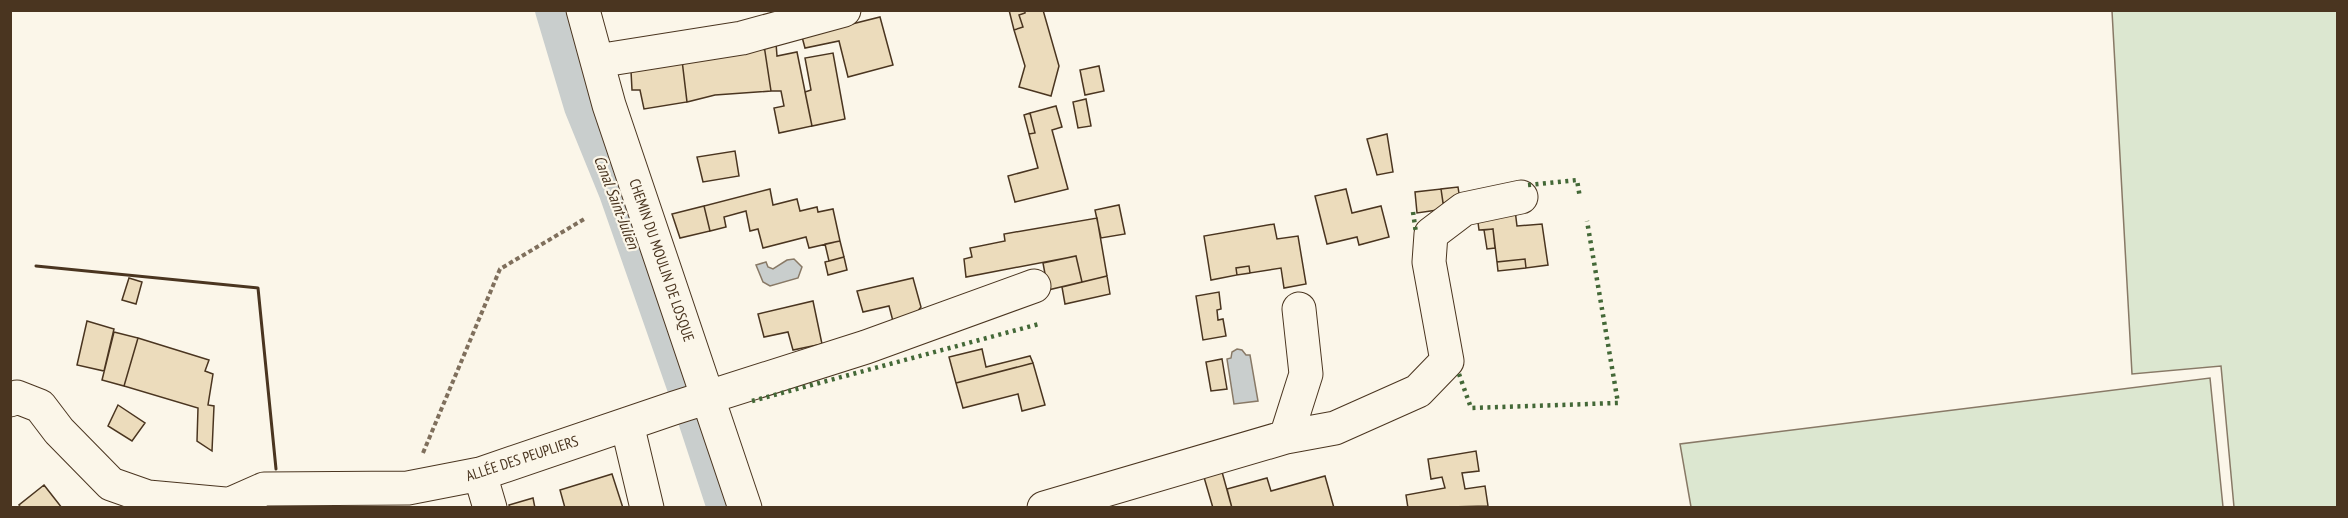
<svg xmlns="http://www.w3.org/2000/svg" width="2348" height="518" viewBox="0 0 2348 518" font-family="'PT Sans Narrow',sans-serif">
  <rect width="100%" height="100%" fill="#fbf6e9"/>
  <path fill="#dce7d0" stroke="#887966" stroke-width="1.5" d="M2112 11H2337V507H2234L2221 366 2132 374Z
    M2210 378 2223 507H1691L1680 444Z"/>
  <path fill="#c9cecd" stroke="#887966" stroke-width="1.5" d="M794 259 802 267 798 278 770 286 763 282 756 265 766 262 768 267 773 269 787 260Z
    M1237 349 1242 350 1246 355H1250L1258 401 1234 404 1227 359 1231 358 1232 352Z"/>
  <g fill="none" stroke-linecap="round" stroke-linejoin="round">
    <path stroke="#c9cecd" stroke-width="32" d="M551 10 580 107 615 193 685 393
      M693 417 723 508"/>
  </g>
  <path fill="#ecdcbc" stroke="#4a3520" stroke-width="1.5" d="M1009 10H1025V13L1019 15 1023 27 1014 30Z
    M1025 10H1043L1059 66 1051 96 1019 87 1025 66 1014 30 1023 27 1019 15 1025 13Z
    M880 17 893 65 848 77 839 41 805 48 801 33 836 28Z
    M776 43 777 56 797 52 812 126 779 133 774 108 784 106 781 91H771L764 45Z
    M764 45 771 91 715 95 687 102 682 60Z
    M833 53 845 119 812 126 805 92 811 90 805 58Z
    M682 60 687 102 644 109 640 90H632L631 71Z
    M1099 66 1104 91 1085 95 1080 70Z
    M1086 99 1091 126 1078 128 1073 102Z
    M1056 106 1062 127 1052 130 1068 189 1015 202 1008 176 1038 168 1029 134 1035 133 1030 113Z
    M1030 113 1035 133 1029 134 1024 115Z
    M1387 134 1393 172 1377 175 1367 139Z
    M735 151 739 176 703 182 697 157Z
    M1458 187 1460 200 1443 203 1441 189Z
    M770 189 773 205 797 199 800 211 817 207 818 212 833 209 840 241 809 248 806 237 763 248 758 229 750 231 746 211 724 217 726 227 710 231 704 206Z
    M1346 189 1352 213 1381 206 1389 237 1359 245 1357 237 1327 244 1315 196Z
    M1441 189 1444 209 1417 213 1415 192Z
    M1119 205 1125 234 1101 238 1095 210Z
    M704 206 710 231 680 238 672 214Z
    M1515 210 1517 226 1542 224 1548 265 1526 268 1525 259 1497 262 1493 229 1479 230 1477 215Z
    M1097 218 1107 276 1082 282 1076 256 966 277 964 259 972 257 970 248 1005 241 1004 234Z
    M1274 224 1277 239 1298 236 1306 284 1284 288 1281 268 1250 273 1249 266 1236 268 1237 275 1211 280 1204 236Z
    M1493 229 1495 248 1487 249 1484 230Z
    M840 241 844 257 829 261 825 244Z
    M1076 256 1082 282 1048 290 1043 263Z
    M844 257 847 270 828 275 825 262Z
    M1525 259 1526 268 1498 271 1497 262Z
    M1249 266 1250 273 1237 275 1236 268Z
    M1107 276 1110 294 1065 304 1062 287Z
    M129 278 142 282 136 304 122 300Z
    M913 278 921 307 910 321 894 325 889 306 863 312 857 291Z
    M1219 292 1221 309 1217 310 1218 320 1223 319 1226 336 1203 340 1196 296Z
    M813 301 822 344 793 350 788 332 764 337 758 314Z
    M87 321 114 329 104 371 77 365Z
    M114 332 138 338 124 386 102 380Z
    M138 338 209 360 205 371 213 374 208 405 214 406 212 451 197 441 198 408 124 386Z
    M982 349 986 367 1030 356 1033 363 956 383 949 357Z
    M1222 359 1227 389 1211 391 1206 362Z
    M1033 363 1045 405 1022 411 1018 394 963 408 956 383Z
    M118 405 145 423 132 441 108 426Z
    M1476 451 1479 471 1462 473 1465 489 1485 486 1488 506 1408 508 1406 495 1445 488 1442 477 1431 479 1428 459Z
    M1219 461 1232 508H1213L1201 467Z
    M612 474 623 508H565L560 490Z
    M1325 476 1334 508H1232L1227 489 1267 478 1271 491Z
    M44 485 62 508H21L19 505Z
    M533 498 535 508H510L509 505Z"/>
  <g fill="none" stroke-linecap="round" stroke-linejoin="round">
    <g stroke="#4a3520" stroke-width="35">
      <path id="minor" d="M583 10 609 105 745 508
        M597 61 742 38 844 10
        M10 400 17 397 40 406 59 431 111 484 148 497 225 504
        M627 424 647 508
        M1286 437 1335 428 1418 391 1447 361 1429 262 1431 234 1464 209 1521 197
        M480 474 490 508
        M221 508 264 489 408 488 480 474 674 408 866 347 1034 286
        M1044 508 1286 437 1306 374 1299 309"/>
    </g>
    <path stroke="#7f6f5c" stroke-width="4" stroke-dasharray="4.5 3" stroke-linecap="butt" d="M423 453 500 269 586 218"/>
    <use href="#minor" stroke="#fbf6e9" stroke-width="33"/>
    <path stroke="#436837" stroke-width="4.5" stroke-dasharray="3 4.5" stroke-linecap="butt" d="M1528 185 1577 180 1580 198
      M1413 212 1416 233
      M1459 374 1471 408 1618 403 1587 221
      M752 401 1039 324"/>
    <path stroke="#4a3520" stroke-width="3" d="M36 266 258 288 276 469"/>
  </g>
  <g text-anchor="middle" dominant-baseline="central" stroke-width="4.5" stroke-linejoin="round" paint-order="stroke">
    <g font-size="15" fill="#4a3520" stroke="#fbf6e9">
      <text transform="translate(662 260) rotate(71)">CHEMIN DU MOULIN DE LOSQUE</text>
      <text transform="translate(522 458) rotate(-18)">ALLÉE DES PEUPLIERS</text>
    </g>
    <g font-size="16" font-style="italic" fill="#4a3520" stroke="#fbf6e9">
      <text transform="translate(617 202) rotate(69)">Canal Saint-Julien</text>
    </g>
  </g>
  <rect width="2348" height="518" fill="none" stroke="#4a3520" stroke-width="24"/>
</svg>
